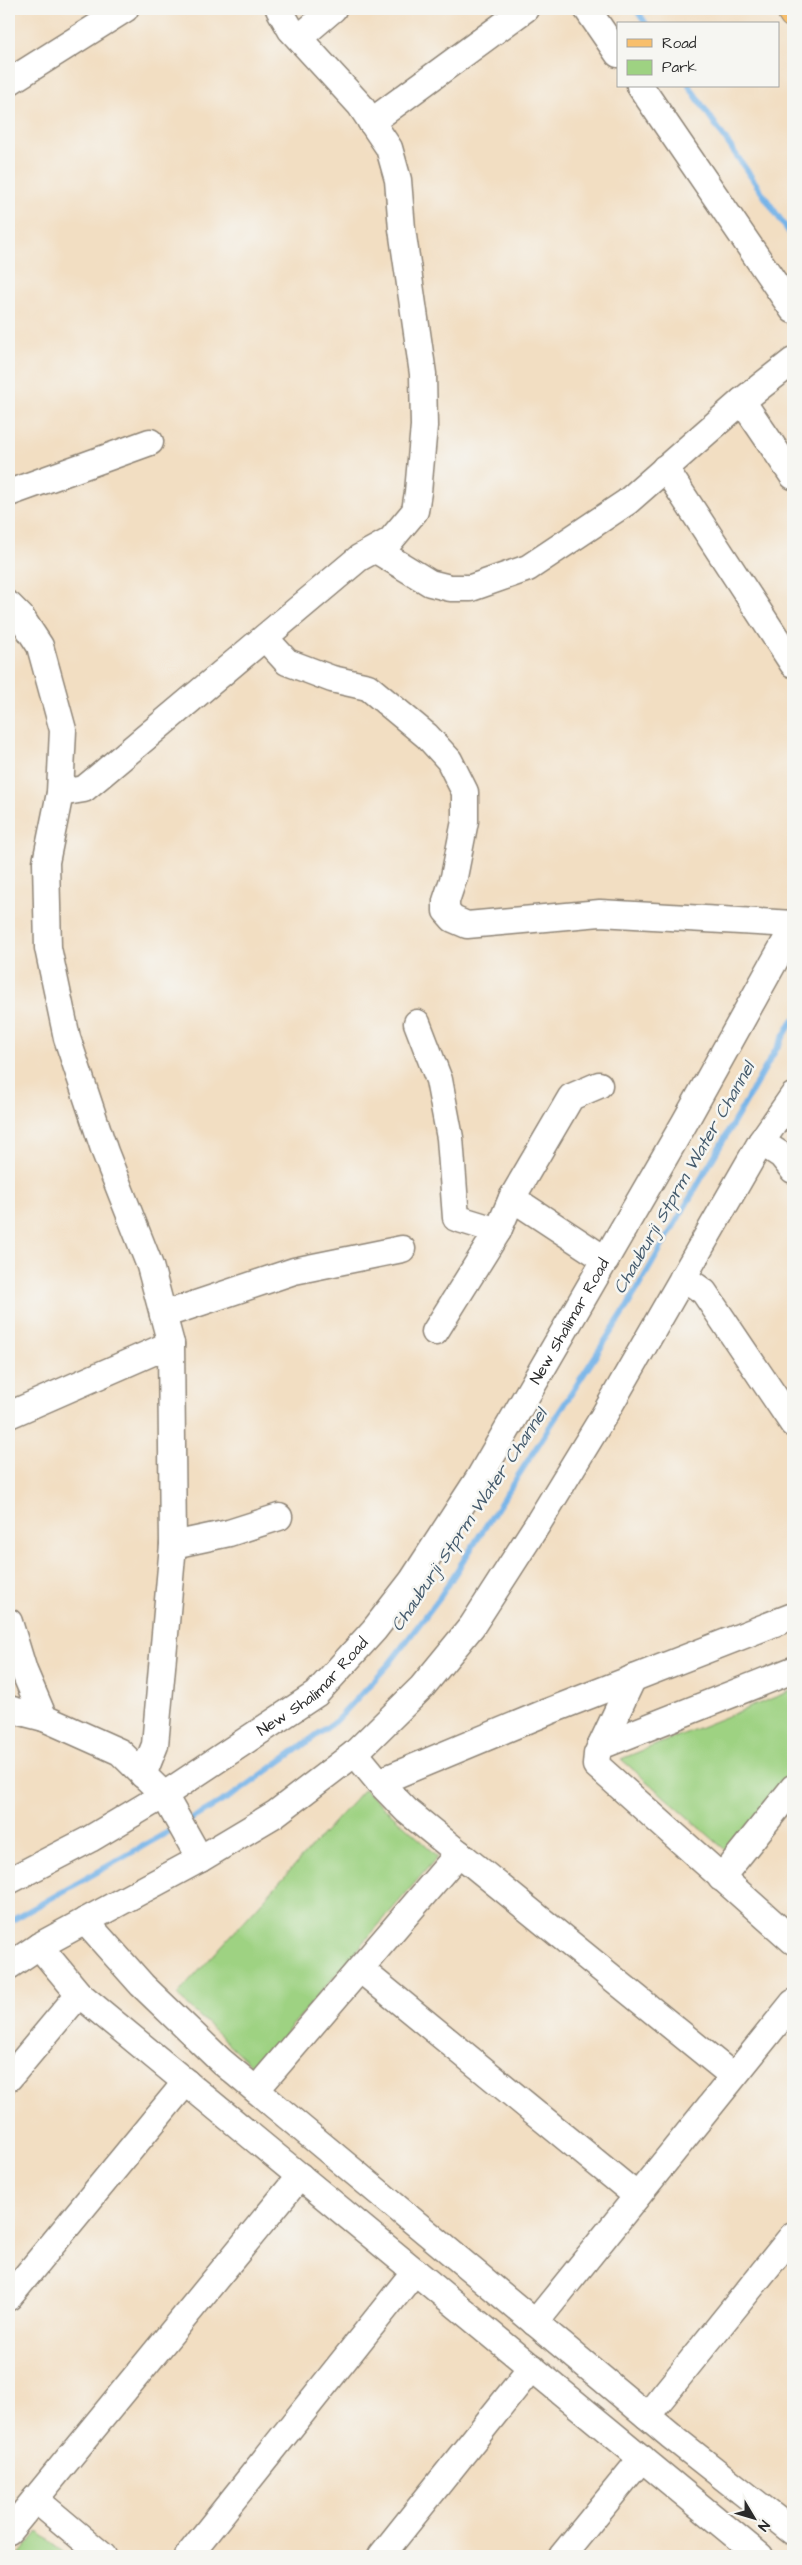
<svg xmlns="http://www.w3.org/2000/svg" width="802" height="2565" viewBox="0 0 802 2565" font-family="'Architects Daughter',sans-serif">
  <rect width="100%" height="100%" fill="#f6f6f2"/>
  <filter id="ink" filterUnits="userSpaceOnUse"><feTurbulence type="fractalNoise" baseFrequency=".02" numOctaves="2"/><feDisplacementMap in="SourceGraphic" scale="10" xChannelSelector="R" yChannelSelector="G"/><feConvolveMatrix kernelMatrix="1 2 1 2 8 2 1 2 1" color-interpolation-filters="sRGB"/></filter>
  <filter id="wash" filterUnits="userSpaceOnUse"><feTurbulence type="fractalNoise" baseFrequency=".0096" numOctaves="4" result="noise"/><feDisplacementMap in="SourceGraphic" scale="20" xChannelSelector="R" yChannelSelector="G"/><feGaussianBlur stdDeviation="1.12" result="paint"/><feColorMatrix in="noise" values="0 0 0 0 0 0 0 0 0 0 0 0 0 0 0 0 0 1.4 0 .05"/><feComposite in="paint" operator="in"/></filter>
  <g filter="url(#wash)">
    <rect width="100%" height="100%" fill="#f2dec2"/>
    <path fill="#9ed282" stroke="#647e56" d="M793 1690V1778L730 1854 621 1759Z
      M364 1789 438 1856 255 2069 177 1995Z
      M38 2532 69 2556H18Z"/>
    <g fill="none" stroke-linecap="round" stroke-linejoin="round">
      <path stroke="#75b3e8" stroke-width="6" d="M636 9 646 24
        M689 86 793 238
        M186 1822 238 1792 336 1721 389 1664 440 1597 625 1310 793 1020
        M9 1922 175 1828"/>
    </g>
  </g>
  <g filter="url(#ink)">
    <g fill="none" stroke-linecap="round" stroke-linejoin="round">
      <g stroke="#8e8476" stroke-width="29">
        <g id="minor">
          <path d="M587 9 618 54"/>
          <path d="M299 38 333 9"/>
          <path d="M9 82 125 9"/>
          <path d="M640 86 793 310"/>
          <path d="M371 122 525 9"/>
          <path d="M742 401 793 476"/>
          <path d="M665 468 793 664"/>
          <path d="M9 493 150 442"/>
          <path d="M376 550 430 583 450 588H471L528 568 627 502 742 401 793 361"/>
          <path d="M9 605 21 617 40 646 63 730 60 793 46 862 48 948 67 1038 105 1152 150 1266 171 1344 173 1545 155 1745 143 1775"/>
          <path d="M265 638 287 662 332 679 368 687 427 736 449 760 465 792V821L454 877 446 901V911L453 919 467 925 600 913 793 924"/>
          <path d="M60 793 84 789 101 775 359 558 390 541 415 511 418 492 424 426 423 374 402 229 398 180 389 148 360 105 291 30 279 9"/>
          <path d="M417 1023 439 1080 450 1138 456 1218 498 1231"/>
          <path d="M761 1142 781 1155 793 1170"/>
          <path d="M512 1198 606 1260"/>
          <path d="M683 1277 704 1292 793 1424"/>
          <path d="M163 1315 294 1271 402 1249"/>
          <path d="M435 1332 498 1231 512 1198 571 1097 599 1085"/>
          <path d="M9 1415 171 1344"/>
          <path d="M173 1545 229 1533 279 1517"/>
          <path d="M9 1622 24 1671 44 1718"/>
          <path d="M633 1678 597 1754 596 1765 793 1941"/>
          <path d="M9 1709 44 1718 120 1752 164 1795 200 1859"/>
          <path d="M601 1746 793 1670"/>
          <path d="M355 1753 379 1782 547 1712 793 1616"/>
          <path d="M379 1782 407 1811 733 2076"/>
          <path d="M721 1878 793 1788"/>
          <path id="s1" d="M9 1881 90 1839 164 1795 316 1694 374 1630 412 1581 479 1478 685 1122 793 928"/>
          <path d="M85 1921 142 1985 221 2061 671 2436 793 2532"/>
          <path d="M39 1946 79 1994 760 2556"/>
          <path d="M9 1966 39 1946 200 1859 275 1814 355 1753 422 1687 472 1626 537 1525 603 1417 761 1142 793 1096"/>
          <path d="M360 1969 637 2196"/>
          <path d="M9 2078 79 1994"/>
          <path d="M256 2090 459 1853"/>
          <path d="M9 2297 186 2082"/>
          <path d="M535 2323 793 2003"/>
          <path d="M647 2416 793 2235"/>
          <path d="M35 2499 103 2556"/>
          <path d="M9 2531 300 2176"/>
          <path d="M188 2556 415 2271"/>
          <path d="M381 2556 532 2367"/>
          <path d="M562 2556 642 2458"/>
        </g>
      </g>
      <g stroke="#8e8476" stroke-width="30">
        <path id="major" d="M790 9 793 14"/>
      </g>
      <use href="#minor" stroke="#fff" stroke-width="26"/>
      <use href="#major" stroke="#f8bf6c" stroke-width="28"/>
    </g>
  </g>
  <g text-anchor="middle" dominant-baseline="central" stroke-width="5" stroke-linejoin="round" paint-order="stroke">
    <g font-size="16" fill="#2b2b2b" stroke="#f6f6f2">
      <text stroke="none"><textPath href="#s1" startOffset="812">New Shalimar Road</textPath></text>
      <text stroke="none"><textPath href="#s1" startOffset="362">New Shalimar Road</textPath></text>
    </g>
    <g font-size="18" font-style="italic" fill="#455b6d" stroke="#f6f6f2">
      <text transform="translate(684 1178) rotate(-60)">Chauburji Stprm Water Channel</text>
      <text transform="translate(469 1520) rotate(-56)">Chauburji Stprm Water Channel</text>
    </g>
  </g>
  <rect width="802" height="2565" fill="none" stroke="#f6f6f2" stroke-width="30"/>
  <rect x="617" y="22" width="162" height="65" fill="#f6f6f2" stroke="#a5a5a2"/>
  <rect x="627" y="39" width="25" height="8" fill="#f8bf6c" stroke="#a5a5a2"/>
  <text x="662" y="48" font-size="15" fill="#2b2b2b">Road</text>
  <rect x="627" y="60" width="25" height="15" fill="#9ed282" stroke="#a5a5a2"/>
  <text x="662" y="72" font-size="15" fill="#2b2b2b">Park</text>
  <g transform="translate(754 2518) rotate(128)" stroke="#f6f6f2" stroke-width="4" paint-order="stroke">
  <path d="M0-4L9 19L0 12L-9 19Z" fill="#2b2b2b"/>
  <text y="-8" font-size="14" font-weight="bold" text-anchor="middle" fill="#2b2b2b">N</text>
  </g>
</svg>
